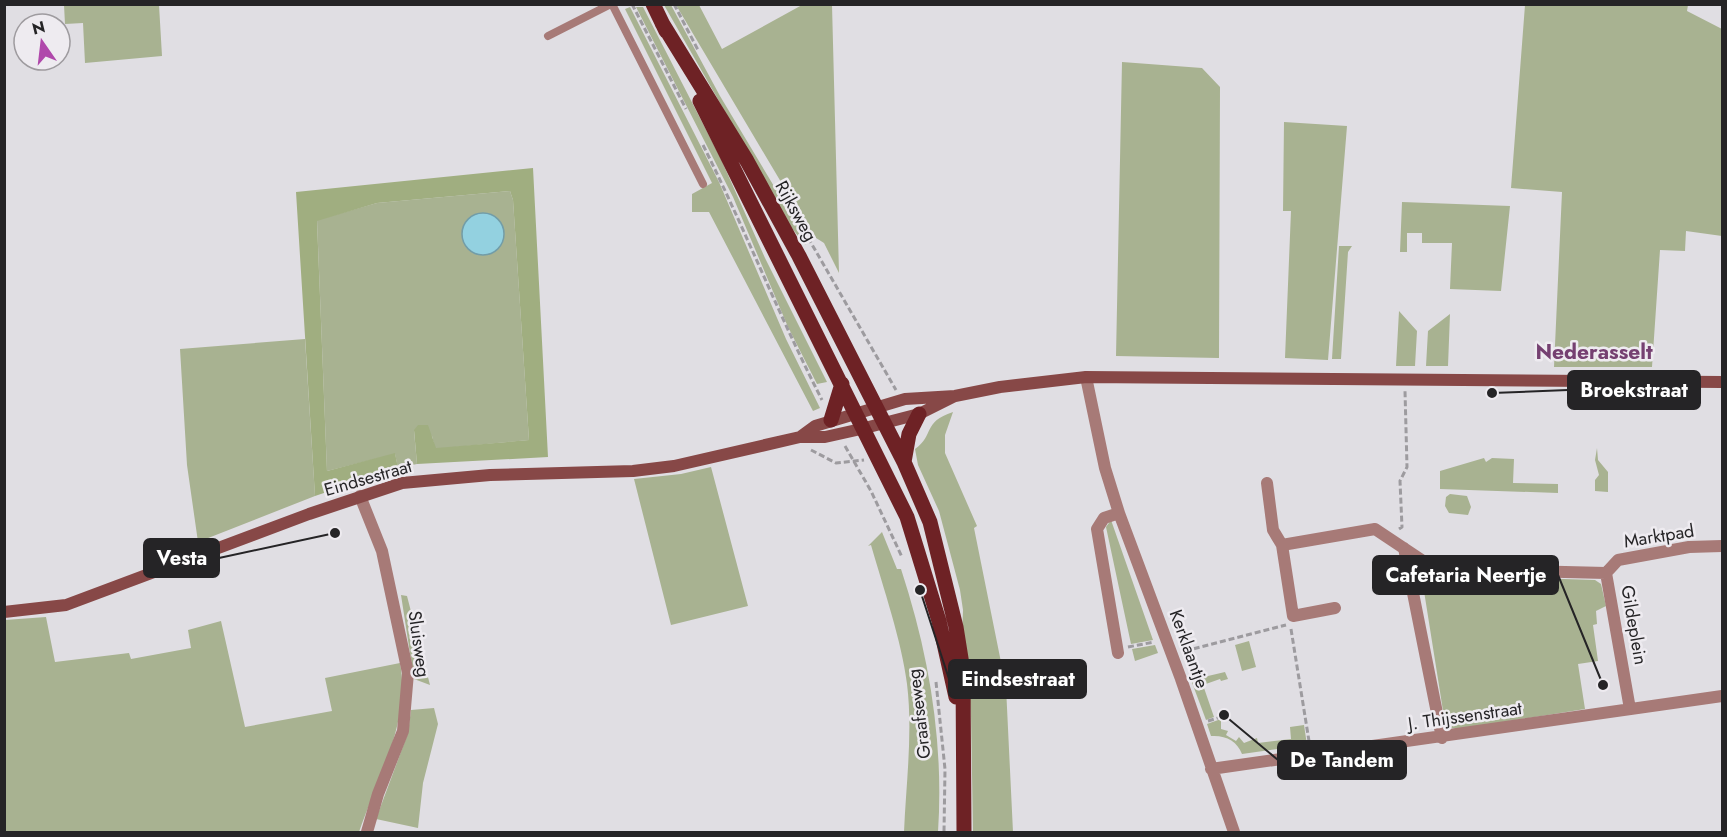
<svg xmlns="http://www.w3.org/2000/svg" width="1727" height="837" viewBox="0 0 1727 837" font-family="Jost,sans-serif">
  <rect width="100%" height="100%" fill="#e0dee3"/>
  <path fill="#a8b291" d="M64 5H159L162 56 85 63 83 23 65 24Z
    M664 5H671L720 96 808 243 805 245 791 227Z
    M676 5H699L722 49 802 5H832L839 273 824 243 813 236Z
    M1525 5H1688L1687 11 1722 29V236L1686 231 1685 251 1660 250 1652 367H1554L1562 192 1511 188Z
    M630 7 719 182 786 339 820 408 813 411 709 212H692V194L712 183 625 9Z
    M636 7H643L720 157 765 258 827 382 817 384 788 327 733 197Z
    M1122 62 1202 68 1220 87 1219 358 1116 356Z
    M1284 122 1347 126 1328 360 1285 358 1291 211H1283Z
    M510 191 513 200 529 440 435 449 432 436 414 431 417 464 398 468 395 454 327 471 317 220 377 203Z
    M1402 202 1510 206 1501 291 1450 289 1452 243H1422V233H1407V252H1400Z
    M1339 246H1352L1348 252 1341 359H1332Z
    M1399 311 1417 331 1415 366H1396Z
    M1450 314 1448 366H1426L1428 331Z
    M305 339 315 496 198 542 187 465 180 349Z
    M953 412 945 435V453L977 526 974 528 1006 687 1013 832H973L971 716 968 670 962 638 963 610 960 590 939 511 918 465 915 449C935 435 922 422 953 412Z
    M1597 448 1598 460 1608 472V492L1595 491V480L1599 475 1595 460Z
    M1484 458 1486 462 1492 458 1514 459 1513 483 1558 484V493L1440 489V471Z
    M711 467 748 606 671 625 634 479 681 474Z
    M1450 494 1467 496 1471 507 1468 515 1449 513 1445 506 1446 497Z
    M1111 520 1153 640 1131 644 1106 527Z
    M882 532 897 569H901C929 654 944 742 938 832H904C906 784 913 733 907 684 902 642 883 587 871 545L868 546Z
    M1429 575 1595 580 1601 584 1606 606 1596 611 1597 624 1593 625 1598 661 1578 664 1585 709 1459 729 1451 728 1444 717 1424 591 1425 579Z
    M401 595 407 596 430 685 414 679Z
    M46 617 55 662 129 653 131 659 191 648 188 630 221 621 245 727 332 711 325 678 400 663C411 721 377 779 359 832H5V620Z
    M1249 641 1256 667 1242 671 1235 645Z
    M1155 645 1158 653 1135 661 1132 649Z
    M1225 672 1228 679 1221 681 1220 679 1203 685 1214 717 1206 720 1191 680Z
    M434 708 438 724 423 783 418 828 376 819 408 733 411 710Z
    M1221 719V729L1228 731 1226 735 1236 741 1239 737 1244 743 1257 738 1258 743 1291 739 1290 727 1304 725 1307 745 1242 754C1237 741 1226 735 1211 736L1207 724Z"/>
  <path fill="#a0ae80" d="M533 168 548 457 417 464 414 430 418 425H428L436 448 529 440 513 200 510 191 377 203 317 221 327 471 395 453 398 468 315 496 296 192Z"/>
  <path fill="#93d1e0" stroke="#729da8" stroke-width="1.5" d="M462 234a21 21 0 1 1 42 0a21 21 0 1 1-42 0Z"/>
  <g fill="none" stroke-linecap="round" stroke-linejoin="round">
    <path stroke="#9d9b9f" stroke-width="3" stroke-dasharray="6 3" stroke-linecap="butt" d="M632 4 686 109
      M674 4 698 50
      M703 145C745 229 779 316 822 400
      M799 222 896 390
      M845 446 871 491 902 557
      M811 450 836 463 864 460
      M1399 529 1402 527 1400 481 1407 467 1405 391
      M1291 629 1309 741
      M1128 647 1154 642
      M1185 651 1286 625
      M936 682 945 769 944 832
      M1208 721 1221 717"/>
    <path stroke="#a77a77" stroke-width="8" d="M612 4 703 184
      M548 36 611 4"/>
    <path stroke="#a77a77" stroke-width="12" d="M1086 377 1105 468 1119 513 1181 679 1234 832
      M1267 483 1273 530 1282 545 1293 616 1335 608
      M360 496 382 551 408 673 403 731 378 794 367 832
      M1282 545 1375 529 1426 563 1445 569 1606 573 1630 709
      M1404 548 1442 738
      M1606 573 1618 560 1689 547 1722 546
      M1118 653 1097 529 1104 518 1119 513
      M1211 769 1722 696"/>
    <path stroke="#874847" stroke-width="12" d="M800 437 815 426 905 399 955 396 1000 387 1086 377 1722 382
      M4 612 66 605 309 514 402 483 490 475 633 471 674 466 800 437H825L861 429 919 414 955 396"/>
    <path stroke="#6e2225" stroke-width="15" d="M653 4 666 31
      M662 23 747 161 799 256 904 462 930 522 956 627 963 671 964 832
      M700 101 907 517 939 621 956 697
      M831 420 842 384
      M904 462 909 434 919 414"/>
  </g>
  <g text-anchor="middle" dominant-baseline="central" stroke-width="5" stroke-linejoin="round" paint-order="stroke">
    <g font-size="18" fill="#252426" stroke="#eeebf0">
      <text transform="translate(796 211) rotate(61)">Rijksweg</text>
      <text transform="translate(368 478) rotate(-16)">Eindsestraat</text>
      <text transform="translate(1659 536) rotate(-9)">Marktpad</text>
      <text transform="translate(1634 625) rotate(80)">Gildeplein</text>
      <text transform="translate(419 644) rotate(82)">Sluisweg</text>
      <text transform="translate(1189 649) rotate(70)">Kerklaantje</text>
      <text transform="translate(919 714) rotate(-97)">Graafseweg</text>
      <text transform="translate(1465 716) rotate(-8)">J. Thijssenstraat</text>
    </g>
    <g font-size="21" font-weight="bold" fill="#754071" stroke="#eeebf0">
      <text x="1594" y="352">Nederasselt</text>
    </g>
  </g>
  <path fill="none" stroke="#252426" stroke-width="2" d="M1492 393L1568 390M335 533L219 558M1603 685L1558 575M920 590L949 679M1224 715L1278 760"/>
  <g fill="#252426" stroke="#eeebf0" stroke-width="2">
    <circle cx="1492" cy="393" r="6"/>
    <circle cx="335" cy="533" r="6"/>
    <circle cx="1603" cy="685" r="6"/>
    <circle cx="920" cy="590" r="6"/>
    <circle cx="1224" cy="715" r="6"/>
  </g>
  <g fill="#252426" stroke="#252426" stroke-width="2">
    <rect x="1568" y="371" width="132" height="38" rx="6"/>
    <rect x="144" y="539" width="75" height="38" rx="6"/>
    <rect x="1373" y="556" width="185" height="38" rx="6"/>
    <rect x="949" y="660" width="137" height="38" rx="6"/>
    <rect x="1278" y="741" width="128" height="38" rx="6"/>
  </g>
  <g font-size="20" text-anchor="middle" font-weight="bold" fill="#fff">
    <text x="1634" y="397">Broekstraat</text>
    <text x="182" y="565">Vesta</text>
    <text x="1466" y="582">Cafetaria Neertje</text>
    <text x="1018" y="686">Eindsestraat</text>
    <text x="1342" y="767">De Tandem</text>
  </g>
  <rect width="1727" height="837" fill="none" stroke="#252426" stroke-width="12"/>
  <g transform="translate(42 42) rotate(346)"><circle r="28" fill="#eeebf0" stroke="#9e9b9f" stroke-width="1.5"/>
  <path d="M0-4.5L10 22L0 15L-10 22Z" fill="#b048ab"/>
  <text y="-9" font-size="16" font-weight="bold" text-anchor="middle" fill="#252426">N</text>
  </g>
</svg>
